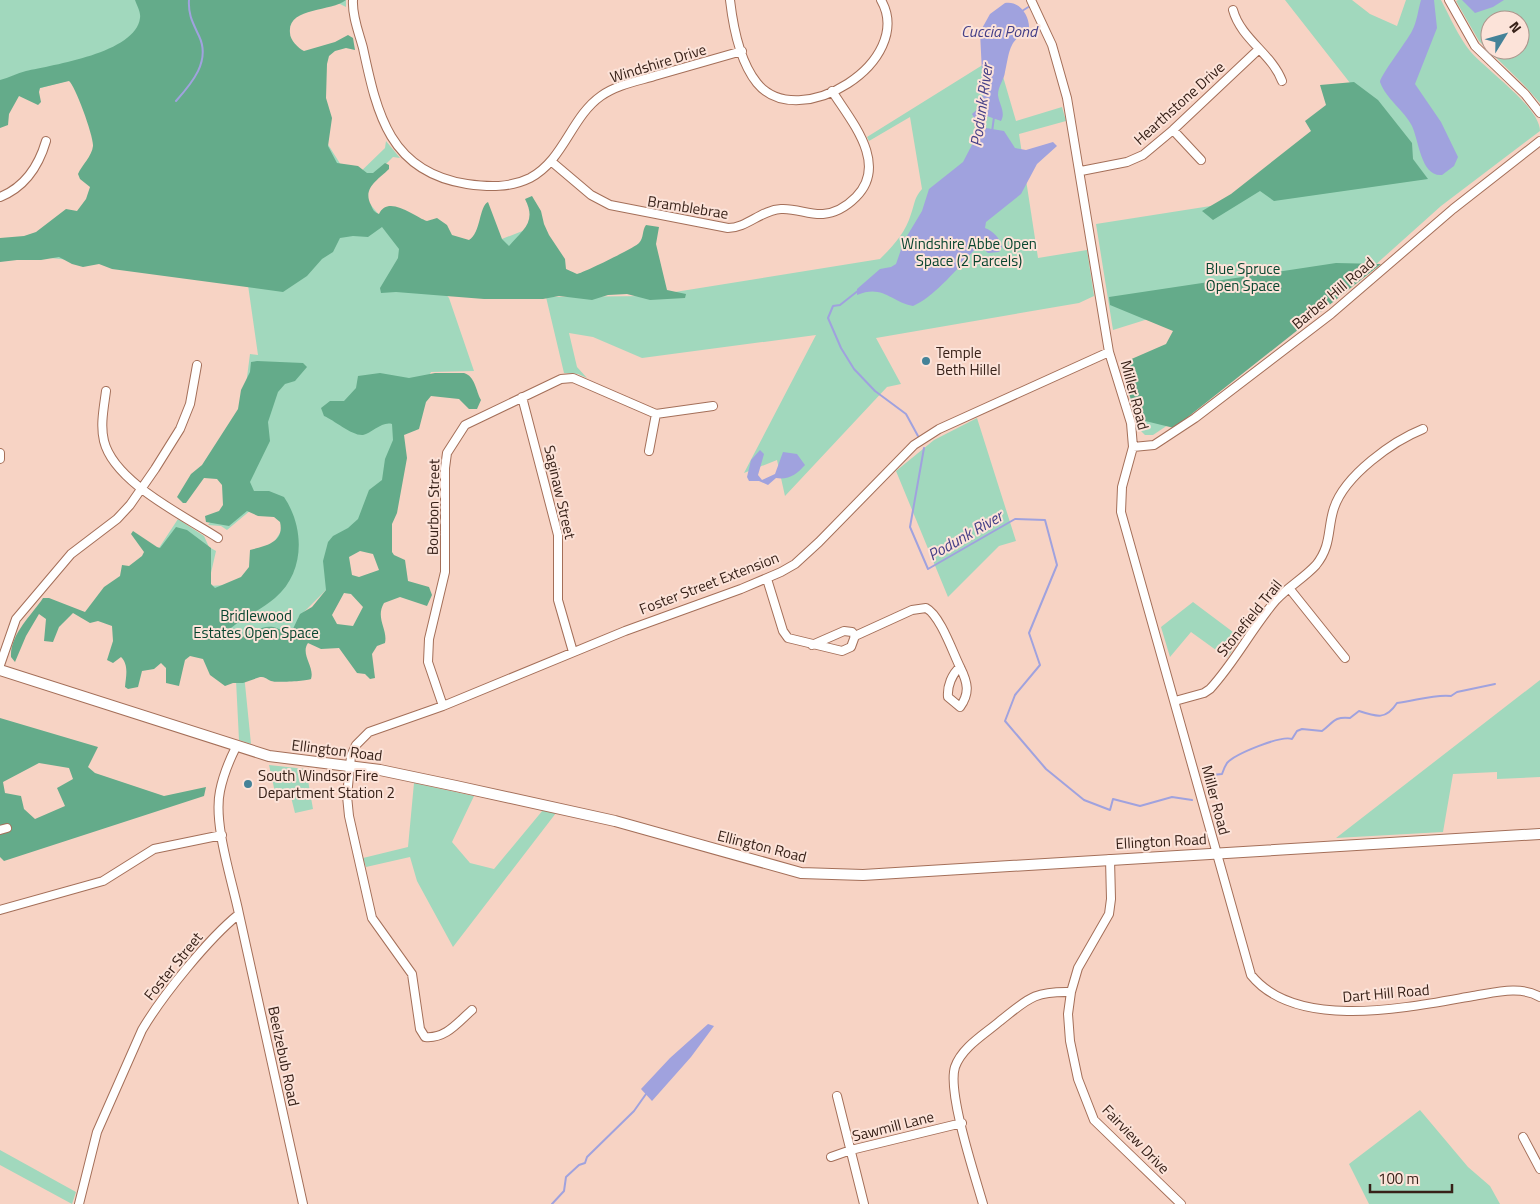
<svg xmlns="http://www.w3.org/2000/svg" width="1540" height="1204" viewBox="0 0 1540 1204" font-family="'Titillium Web',sans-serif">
  <rect width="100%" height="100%" fill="#f7d3c4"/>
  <path fill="#a1d8bd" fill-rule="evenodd" d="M0 0H346V7L338 3 254 27 351 181 385 148 386 141 400 158 393 157 359 191 449 298 474 371 431 372 390 452 389 532 327 546 326 590 298 618 304 662 244 674 251 744 239 740 235 660 153 557 178 519 204 536 209 547 216 551 208 586 247 584 287 522 257 505 227 530 221 526 208 525 239 489 226 452 246 385 250 354 258 355 247 278 21 255 129 223 89 75 0 99Z
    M1285 0H1352L1370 14 1397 26 1406 0H1441C1450 17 1458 36 1470 51 1486 70 1540 107 1540 131L1441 206 1374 266 1195 407 1153 435H1145L1140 430 1121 368 1187 347 1177 310 1113 330 1096 224 1236 202 1361 97Z
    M1458 0H1540V103L1523 84 1479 41 1456 1ZM1490 20H1520V50H1490Z
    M997 56 1016 121 1062 107 1066 121 1019 134 1038 258 1087 250 1094 296 1079 303 876 338 901 384 887 387 785 496 777 460 744 473 816 335 642 358 593 337 569 333 577 367 587 378 578 374 564 373 546 297 474 250 530 228 546 297 650 296 880 259C893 246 906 232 911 214 915 203 914 198 922 189L910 117 869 141 867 137Z
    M977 418 1016 541 999 546 948 597 896 471 934 440Z
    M1193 602 1241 638 1227 658 1191 632 1170 657 1161 627Z
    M1540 680V777L1497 779V772L1453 774 1443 832 1336 838Z
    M269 765 306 769 313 809 295 813 290 793 276 797Z
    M414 783 474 796 452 842 470 863 494 869 543 810 556 813 453 947 417 881 410 857 366 867 363 858 408 847Z
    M1420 1110 1468 1167 1490 1186 1500 1204H1369L1349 1164Z
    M0 1150 76 1192 72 1204 0 1165Z"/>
  <path fill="#64ab8a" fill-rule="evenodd" d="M135 0H346C331 12 287 7 290 33 290 40 298 48 304 51L335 42 348 35 353 38 355 50 346 48 335 51 329 56 327 64 326 98 332 118 328 146 337 163 358 166 367 173H373L385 163 389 165V169C378 180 362 188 371 205 373 210 374 212 379 214 388 194 415 217 427 221L437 218 447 225 452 235 469 240C481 233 479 206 488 202L502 239 509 246C523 230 537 222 525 199L532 196 541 211 544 224 549 235 565 259 566 269 577 274C583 273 636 247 639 243 644 238 642 230 646 225L659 227 656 244 667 290 686 294 685 298 650 300 627 294 608 295 592 300 559 296 543 299H484L396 292 381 293 380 288 398 258 399 249 382 227 368 237 353 236 340 238 333 252 322 259 307 276 283 292 112 269 99 264 83 267 72 264 59 257 41 260H17L0 262V238L24 236 36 232 66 209 77 211 86 199 90 187 80 179 78 174C82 165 92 156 93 146 94 137 75 85 69 81L40 88 39 92 41 102 38 105 19 96 9 114 8 125 0 128V80C9 78 17 73 26 71 52 65 136 53 140 18 141 12 137 6 135 0Z
    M1354 82 1378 100 1412 143 1413 159 1428 179 1274 201 1260 191 1213 220 1202 211 1231 194 1311 131 1305 121 1326 105 1320 85Z
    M1336 263 1381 264 1174 428 1137 419 1120 364 1166 344 1173 331 1110 305 1109 297Z
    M257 361 303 363 307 367 295 381 285 384 278 392 268 422 270 441 250 482 254 491H269L284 497C305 528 305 573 275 598 261 610 245 616 231 628L230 634 237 639C254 634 267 618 285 633L292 631 300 614 312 607 326 590 323 561 328 542 333 536 348 528 358 519 369 490 382 480 385 459 393 440 392 424C382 421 372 433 363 435 352 436 334 420 324 416L321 408 330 401H344L356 388 358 376 380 373 409 378 435 373H464C475 376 476 391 481 400L477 409H469L459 399 431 396 426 402 419 429 404 435 407 458 397 513 392 524V552L394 555 405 560 408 581 429 587 432 595 427 606 400 597 384 603C375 618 388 629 385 643L377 646 372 654 375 678 370 679 365 674 357 673 339 648 321 649 308 643C300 654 315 667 311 679 307 681 275 683 271 681 266 679 266 677 260 677L243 683H233L225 686 210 675 203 659 190 656 185 660 179 686 166 683V668L161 663 154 669 142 671 138 687 128 689 125 687C126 676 129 665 121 657L113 663 107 660 113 641 112 626 98 621 90 623 73 613 59 627 53 642 44 641 46 619 39 614 26 636 15 662 11 657C10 634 32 615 43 598H49L85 612 104 587 120 576 122 565 129 566 142 556 144 552 131 534 133 531 157 547 160 548 176 527 187 530 211 548V584L215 588 241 577 249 567 250 550C264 546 285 543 280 522L274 517 258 516 247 511 229 526 206 522 205 516 219 511 223 505 222 485 217 479 204 478 186 503H183L177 497 191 474 202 465 238 409 241 390 250 372 251 362ZM360 551 373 554 379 570 359 577 352 575 349 557ZM344 593 351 594 363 607 353 626 337 624 332 615Z
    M0 718 98 747 88 767 95 773 164 796 206 787 204 796 4 861 0 857ZM39 763 69 768 73 779 57 788 65 806 35 819 24 809 21 796 5 793 3 782Z"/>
  <path fill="#a0a2de" d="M1421 0H1434L1437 28 1415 84 1441 122 1458 157 1454 166 1442 175C1421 177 1419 141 1412 126 1404 110 1386 99 1380 82 1380 76 1407 41 1412 31 1417 22 1418 10 1421 0Z
    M1462 0H1504L1493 7 1475 13Z
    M1005 3C1019 0 1030 16 1029 29 1008 42 1010 50 1005 72 1004 80 998 86 998 95 999 104 1006 112 1001 121L987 116 976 121 972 114 981 106 983 93 980 32 990 14Z
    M986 128 1004 131 1015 148 1026 150 1053 142 1057 146 1037 164 1021 194 986 222 985 228C993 231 1000 238 1002 247L999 252 988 253 979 245C962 263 935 297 913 306 891 302 883 284 857 295V289L880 269 891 267 896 264 904 241 922 211 929 189 963 162 974 141Z
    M760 450 764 454 758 475 762 480 775 474 783 452 797 454 805 465C797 474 789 480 776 478L768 485 759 481H749L747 477 751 460Z
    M708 1024 714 1026 691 1057 652 1101 641 1089 670 1058Z"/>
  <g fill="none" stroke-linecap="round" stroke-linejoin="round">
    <path stroke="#a0a2de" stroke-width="2" d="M1022 11 1030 6
      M176 101C192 83 211 61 199 36 193 23 188 15 189 0
      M992 132 994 117
      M859 290 840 305 833 306 828 318 841 348 854 369 875 391 906 414 918 436
      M924 448 910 527 928 569 1015 519 1045 520 1057 565 1029 633 1040 665 1015 695 1005 721 1046 769 1084 800 1110 810 1113 799 1140 806 1172 797 1192 800
      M1207 789 1212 775 1222 774C1223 771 1225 766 1227 763 1235 754 1281 735 1292 739L1297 731 1302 729 1322 731C1333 723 1334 716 1350 718L1359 711C1377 717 1386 720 1397 703 1415 701 1434 694 1451 696L1457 692 1495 684
      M552 1204 564 1191 566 1177 579 1165 585 1163 587 1157 634 1111 646 1094"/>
    <g stroke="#a46f59" stroke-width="10">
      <path id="minor" d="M353 0C352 16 359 33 363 48 377 113 389 172 467 184 488 187 510 188 530 178 564 160 571 117 601 96 618 84 639 81 658 75 686 67 714 59 742 51
        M730 0C733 26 740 62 757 83 799 134 916 61 881 0
        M1031 0 1052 45 1067 98 1109 352 1131 423 1133 447 1122 487 1121 512 1251 975C1297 1032 1410 1007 1473 996 1493 993 1521 985 1540 997
        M1449 0 1475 46 1525 94 1540 113
        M1233 10C1241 39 1272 54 1282 81
        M1173 130 1201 160
        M552 162 591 195 610 205 728 228C747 228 761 210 781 209 796 208 809 215 823 214 836 213 847 206 856 197 889 164 851 121 832 91
        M1081 171 1127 162 1143 155 1173 130 1259 49
        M0 197C25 187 39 165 46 141
        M106 391C104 407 100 425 104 441 114 482 183 515 218 538
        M522 397 558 535V600L573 652
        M1133 447 1154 445 1195 418 1331 314 1453 209 1540 141
        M649 451 656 414
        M0 453V459
        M767 579 783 631 788 638 842 651 851 647 855 636
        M1289 588 1345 658
        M855 636 912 610 926 608C940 615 953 653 960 667 968 683 970 693 960 707L948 697C947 686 952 674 960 667
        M812 645 844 631 852 632 855 636
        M0 665 16 619 71 554 117 519 130 505 155 469 180 429 190 404 197 365
        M1175 701 1204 693 1210 689C1235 662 1252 628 1276 600 1288 587 1304 578 1316 565 1332 545 1327 529 1334 508 1345 475 1393 441 1423 429
        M443 706 428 662 429 639 445 572V468L447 453 465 425 561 379 573 378 656 414 713 406
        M0 830 7 828
        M1110 859 1111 899 1109 914 1078 968 1071 992 1068 1014 1070 1041 1078 1079 1094 1120 1181 1204
        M0 910 103 881 154 849 222 835
        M239 914 303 1204
        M472 1010C458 1022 446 1039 425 1037L420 1029 412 974 372 918 349 816 347 796 351 756 356 745 369 732 443 706 625 631 741 589 781 572 795 564 819 542 914 445 939 429 1109 352
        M837 1096 864 1204
        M1523 1137 1540 1169
        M831 1157 851 1150 962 1123
        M79 1204 97 1132 142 1030C162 996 208 939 239 914 232 880 213 824 220 791 223 776 229 761 236 747
        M983 1204C975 1176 947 1092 955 1067 962 1047 985 1034 1000 1021 1028 999 1033 991 1071 992"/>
    </g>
    <g stroke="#a46f59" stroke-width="12">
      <path id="major" d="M0 670 269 756 380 770 456 786 615 821 801 873 863 875 1540 834"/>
    </g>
    <use href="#minor" stroke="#fff" stroke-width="8"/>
    <use href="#major" stroke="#fff" stroke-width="10"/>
  </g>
  <g fill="#448298" stroke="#fce3d9" stroke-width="2">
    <circle cx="926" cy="361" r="5"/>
    <circle cx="248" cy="784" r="5"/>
  </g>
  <g text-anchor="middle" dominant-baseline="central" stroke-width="4" stroke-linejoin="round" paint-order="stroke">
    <g font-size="15" fill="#372118" stroke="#fce3d9">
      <text transform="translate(658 63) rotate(-17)">Windshire Drive</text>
      <text transform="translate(1179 103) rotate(-42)">Hearthstone Drive</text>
      <text transform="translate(688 207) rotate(9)">Bramblebrae</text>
      <text transform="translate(1333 293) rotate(-40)">Barber Hill Road</text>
      <text transform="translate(1135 395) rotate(75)">Miller Road</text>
      <text transform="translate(560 492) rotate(77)">Saginaw Street</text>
      <text transform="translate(433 507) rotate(-89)">Bourbon Street</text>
      <text transform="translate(709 583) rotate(-21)">Foster Street Extension</text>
      <text transform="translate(1249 618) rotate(-51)">Stonefield Trail</text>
      <text transform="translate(337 750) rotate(7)">Ellington Road</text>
      <text transform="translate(1216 800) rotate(75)">Miller Road</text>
      <text transform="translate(1161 841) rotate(-3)">Ellington Road</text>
      <text transform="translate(762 846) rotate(14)">Ellington Road</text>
      <text transform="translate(173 966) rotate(-51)">Foster Street</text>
      <text transform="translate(1386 993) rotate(-5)">Dart Hill Road</text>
      <text transform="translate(284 1056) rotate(78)">Beelzebub Road</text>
      <text transform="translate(893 1126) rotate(-14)">Sawmill Lane</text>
      <text transform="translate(1136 1139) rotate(46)">Fairview Drive</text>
    </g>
    <g font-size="15" fill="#08452f" stroke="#fce3d9">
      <text x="969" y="243">Windshire Abbe Open<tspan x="969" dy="17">Space (2 Parcels)</tspan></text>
      <text x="1243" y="268">Blue Spruce<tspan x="1243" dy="17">Open Space</tspan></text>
      <text x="256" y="615">Bridlewood<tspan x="256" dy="17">Estates Open Space</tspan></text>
    </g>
    <g font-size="15" fill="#372118" stroke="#fce3d9" text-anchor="start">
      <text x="936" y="352">Temple<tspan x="936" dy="17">Beth Hillel</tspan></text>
      <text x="258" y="775">South Windsor Fire<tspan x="258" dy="17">Department Station 2</tspan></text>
    </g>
    <g font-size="16" font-style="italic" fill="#443f87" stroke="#fce3d9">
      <text x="999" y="31">Cuccia Pond</text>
      <text transform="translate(981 105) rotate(-82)">Podunk River</text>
      <text transform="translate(965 535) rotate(-30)">Podunk River</text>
    </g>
  </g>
  <g transform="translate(1505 35) rotate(53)"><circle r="24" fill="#fce3d9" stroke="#ad958c"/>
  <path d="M0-4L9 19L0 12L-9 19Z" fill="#448298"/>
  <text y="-8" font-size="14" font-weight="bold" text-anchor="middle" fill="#372118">N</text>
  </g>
  <path d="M1370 1184v8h82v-8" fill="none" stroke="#372118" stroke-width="2.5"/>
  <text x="1378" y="1184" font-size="15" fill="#372118" stroke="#fce3d9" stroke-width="4" paint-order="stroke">100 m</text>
</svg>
